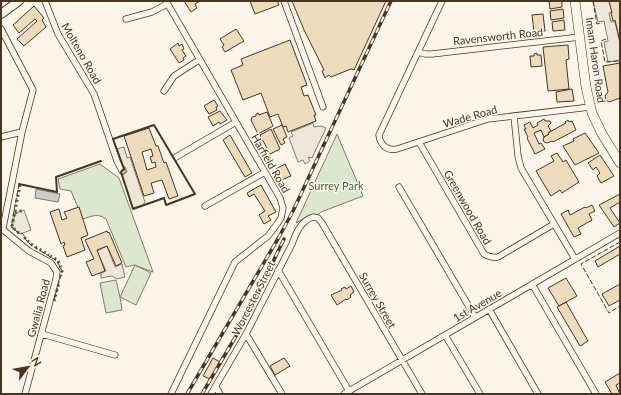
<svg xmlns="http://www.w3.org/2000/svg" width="621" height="395" viewBox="0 0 621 395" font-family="Lato,sans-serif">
  <rect width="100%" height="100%" fill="#fbf6e9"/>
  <path fill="#dce7d0" stroke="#887966" d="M337 134 363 196 321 212 318 215H310L296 223Z
    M100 164 119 178 153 272 134 265 126 267 106 219C98 213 92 216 83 219L71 191 60 189 58 179Z
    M135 265 151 273 136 305 120 297 122 310 106 313 100 283 116 280 120 297Z"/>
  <path fill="#ede7d9" stroke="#887966" d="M593 1H609L612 12 609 13 611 22H615L620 43V60L608 62 604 42 608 41 604 21 598 22Z
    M313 123 314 127 321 126 326 128 312 158 308 157 310 161 305 164 303 160 298 162 289 138 293 136 291 132Z
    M124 147 127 158 130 157 145 202 143 205 133 208 122 175 127 172 125 167 123 166 117 149Z
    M24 210 31 230 20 234 12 227 15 213Z
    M107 246 115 267 122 264 125 277 117 279 112 276 101 278V273L106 271 97 251Z"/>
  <path fill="#c9cecd" stroke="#887966" d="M36 189 60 194 58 202 35 198Z"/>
  <path fill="#ecdcbc" stroke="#4a3520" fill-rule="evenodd" d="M184 1H200L195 4 197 8 191 12Z
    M250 1H277L279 5 255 14Z
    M292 1H386L354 70 351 69 331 77 329 75 325 78 322 71 324 70 304 30Z
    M549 1H562V7L550 9Z
    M609 1H620V42L615 20 613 21 611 13H612Z
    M34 6 44 18 42 20 46 27 24 46 17 39 37 21 35 19 19 33 13 25Z
    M563 9 564 18 551 20 550 11Z
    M543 14 545 31 534 32 532 15Z
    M564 20 565 30 553 31 552 22Z
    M236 29 244 41 225 52 222 47 224 45 220 39Z
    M290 40 307 85 301 87 304 96 308 95 316 115H314L316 121 288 132 286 126 283 127 278 114 270 117 261 93 243 100 231 70 243 65 241 59Z
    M178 43 179 46 182 44 184 49 182 50 186 56 183 58 184 60 179 63 170 49Z
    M568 45 569 59 566 60 569 89 548 91 543 47Z
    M537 53V55H541L542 66 531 67 530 56H534V54Z
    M620 63V98L609 102 606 100 605 96 607 93 608 92 603 66Z
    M572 89 574 101 557 102 556 92Z
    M214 100 218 106 216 107 217 110 209 114 204 106Z
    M220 111 227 120 220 124 219 122 213 126 208 117Z
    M267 112 273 126 258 134 251 120 252 117 256 116V114L258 113 259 115Z
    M544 119 545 121H550L551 123 548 126 551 131 548 133 549 134 544 137 541 130 534 133 539 144 541 143 545 149 535 154 527 138 528 137 524 129H526L524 125 530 122 533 128 538 125 537 123Z
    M568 120 569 122 572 121 576 130 553 142 552 141 547 143 544 142 543 140 544 137 549 134 548 133 566 123 565 122Z
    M282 125 287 137 283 139 285 143 281 145 273 129Z
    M149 128 156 146H158L164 163 166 162 178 196 169 199 162 180 151 183 154 193 144 196 124 136ZM151 149 153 156 150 157 152 163 155 162 156 167 147 170 142 152Z
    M271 129 280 149 270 154 260 135Z
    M585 133 599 153 575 165 563 146 574 141 573 139Z
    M230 135 252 173 245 177 223 140Z
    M557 153 563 162 566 160 579 182 562 193 560 190 551 196 536 171 554 161 551 156Z
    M600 155 614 176 601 183 597 176 600 173 596 167 593 170 588 163Z
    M285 164 291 176 281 180 276 169Z
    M261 185 276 212 268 216 271 220 264 224 259 215 265 211 254 194 249 197 247 193Z
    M620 194V202L610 208 620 223 614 227 599 205Z
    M592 205 595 211 589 214 592 220 578 228 581 234 574 237 561 214 568 210 570 215 585 207 586 208Z
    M79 207 88 235 81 238 85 250 67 257 63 246 65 245 64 242 61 244 50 212 59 209 62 220 67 218 64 212Z
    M107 231 108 233 109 232 122 263 116 266 107 246 97 250 105 271 92 276 86 262 94 259 85 240Z
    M620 246V254L598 267 595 261Z
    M566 278 577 296 559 306 548 288Z
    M620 284V300L609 306 602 294Z
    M351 286 354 292 350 295 351 297 347 300 346 299 337 305 331 295 342 290 341 289 345 287 346 289Z
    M566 302 588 341 580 346 557 307Z
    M213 358 220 362 210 379 203 376Z
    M284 358 290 366 275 375 270 366Z
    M620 373V383L616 385 620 394H612L605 382Z"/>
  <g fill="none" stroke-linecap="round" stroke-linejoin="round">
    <g stroke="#4a3520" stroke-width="7">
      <path id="street" d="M45 1 58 34 94 94 117 161 122 171
        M166 1 280 198 283 208 281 218 277 224 268 236 235 262 171 394
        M284 1 323 107
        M442 1 379 135C380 145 387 151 397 149L488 119 590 107
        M126 19 152 12 167 4
        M1 29 33 90 22 132 3 228
        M418 52 425 54H432L580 37
        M164 91 174 76 199 60
        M514 116 518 156 521 168 575 259
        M1 137 22 132
        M419 142 484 254C489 257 493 258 498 257L554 224
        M176 157 236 122
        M399 187 475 317
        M205 206 265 172
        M1 228 29 251 51 263 57 272 56 279 25 394
        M278 270 349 391
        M532 284 596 394
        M489 309 538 394
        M42 334 115 355
        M246 334 282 394
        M445 335 480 394
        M216 387 220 394
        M211 394 246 334 292 244C297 231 300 222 313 217L318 218 322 223 422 394
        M344 394 620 233"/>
    </g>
    <g stroke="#4a3520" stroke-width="10">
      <path id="secondary" d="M1 14 19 1"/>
    </g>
    <g stroke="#4a3520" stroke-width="10">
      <path id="primary" d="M575 1 586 87 592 113 602 134 620 163"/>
    </g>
    <use href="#street" stroke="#fbf6e9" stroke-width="5.5"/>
    <use href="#secondary" stroke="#fbf6e9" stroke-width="8"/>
    <use href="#primary" stroke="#fbf6e9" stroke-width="9"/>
    <g stroke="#4a3520" stroke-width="3.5">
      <path id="rail" d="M187 394 279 237 293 211 391 1
        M202 394 243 324 284 239"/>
    </g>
    <use href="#rail" stroke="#fbf6e9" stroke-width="2" stroke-dasharray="6" stroke-linecap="butt"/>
    <path stroke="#436837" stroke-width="3" stroke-dasharray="2 3" stroke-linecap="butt" d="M20 185 12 227 20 234 21 233
      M15 213 24 210
      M26 237 25 238 31 244 49 255
      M50 256 58 260 62 271 61 276
      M54 301 59 283"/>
    <path stroke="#4a3520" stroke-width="1" stroke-dasharray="5 2" stroke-linecap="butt" d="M593 1 597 24 602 23
      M606 39 601 41 605 62 620 61
      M19 184 11 227 20 234 22 233 25 237 24 238 31 245 57 261 62 271 54 301
      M620 242 581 264 609 313 620 306"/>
    <path stroke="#4a3520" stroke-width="2" d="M154 125 195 194 166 205 164 198 133 209 121 172 124 169 113 139Z
      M19 184 57 192 56 177 101 161"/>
  </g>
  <g text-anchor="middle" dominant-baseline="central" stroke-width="3" stroke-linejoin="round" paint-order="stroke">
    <g font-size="11" fill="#4a3520" stroke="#fbf6e9">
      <text transform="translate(498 36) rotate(-6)">Ravensworth Road</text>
      <text transform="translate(82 53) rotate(60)">Molteno Road</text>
      <text transform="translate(596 60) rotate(82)">Imam Haron Road</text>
      <text transform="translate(470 116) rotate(-16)">Wade Road</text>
      <text transform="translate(271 163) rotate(60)">Harfield Road</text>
      <text transform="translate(468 207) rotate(60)">Greenwood Road</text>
      <text transform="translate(253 298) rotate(-63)">Worcester Street</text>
      <text transform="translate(378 300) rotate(60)">Surrey Street</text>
      <text transform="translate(477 305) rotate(-30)">1st Avenue</text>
      <text transform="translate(38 308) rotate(-75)">Gwalia Road</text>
    </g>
    <g font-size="11" fill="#436837" stroke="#fbf6e9">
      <text x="336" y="185">Surrey Park</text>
    </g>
  </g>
  <rect width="621" height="395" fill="none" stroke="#4a3520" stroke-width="4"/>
  <g transform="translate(28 367) rotate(58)" stroke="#fbf6e9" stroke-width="3" paint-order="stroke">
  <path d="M0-3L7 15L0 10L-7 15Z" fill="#4a3520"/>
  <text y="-6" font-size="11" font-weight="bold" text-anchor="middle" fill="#4a3520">N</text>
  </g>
</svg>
